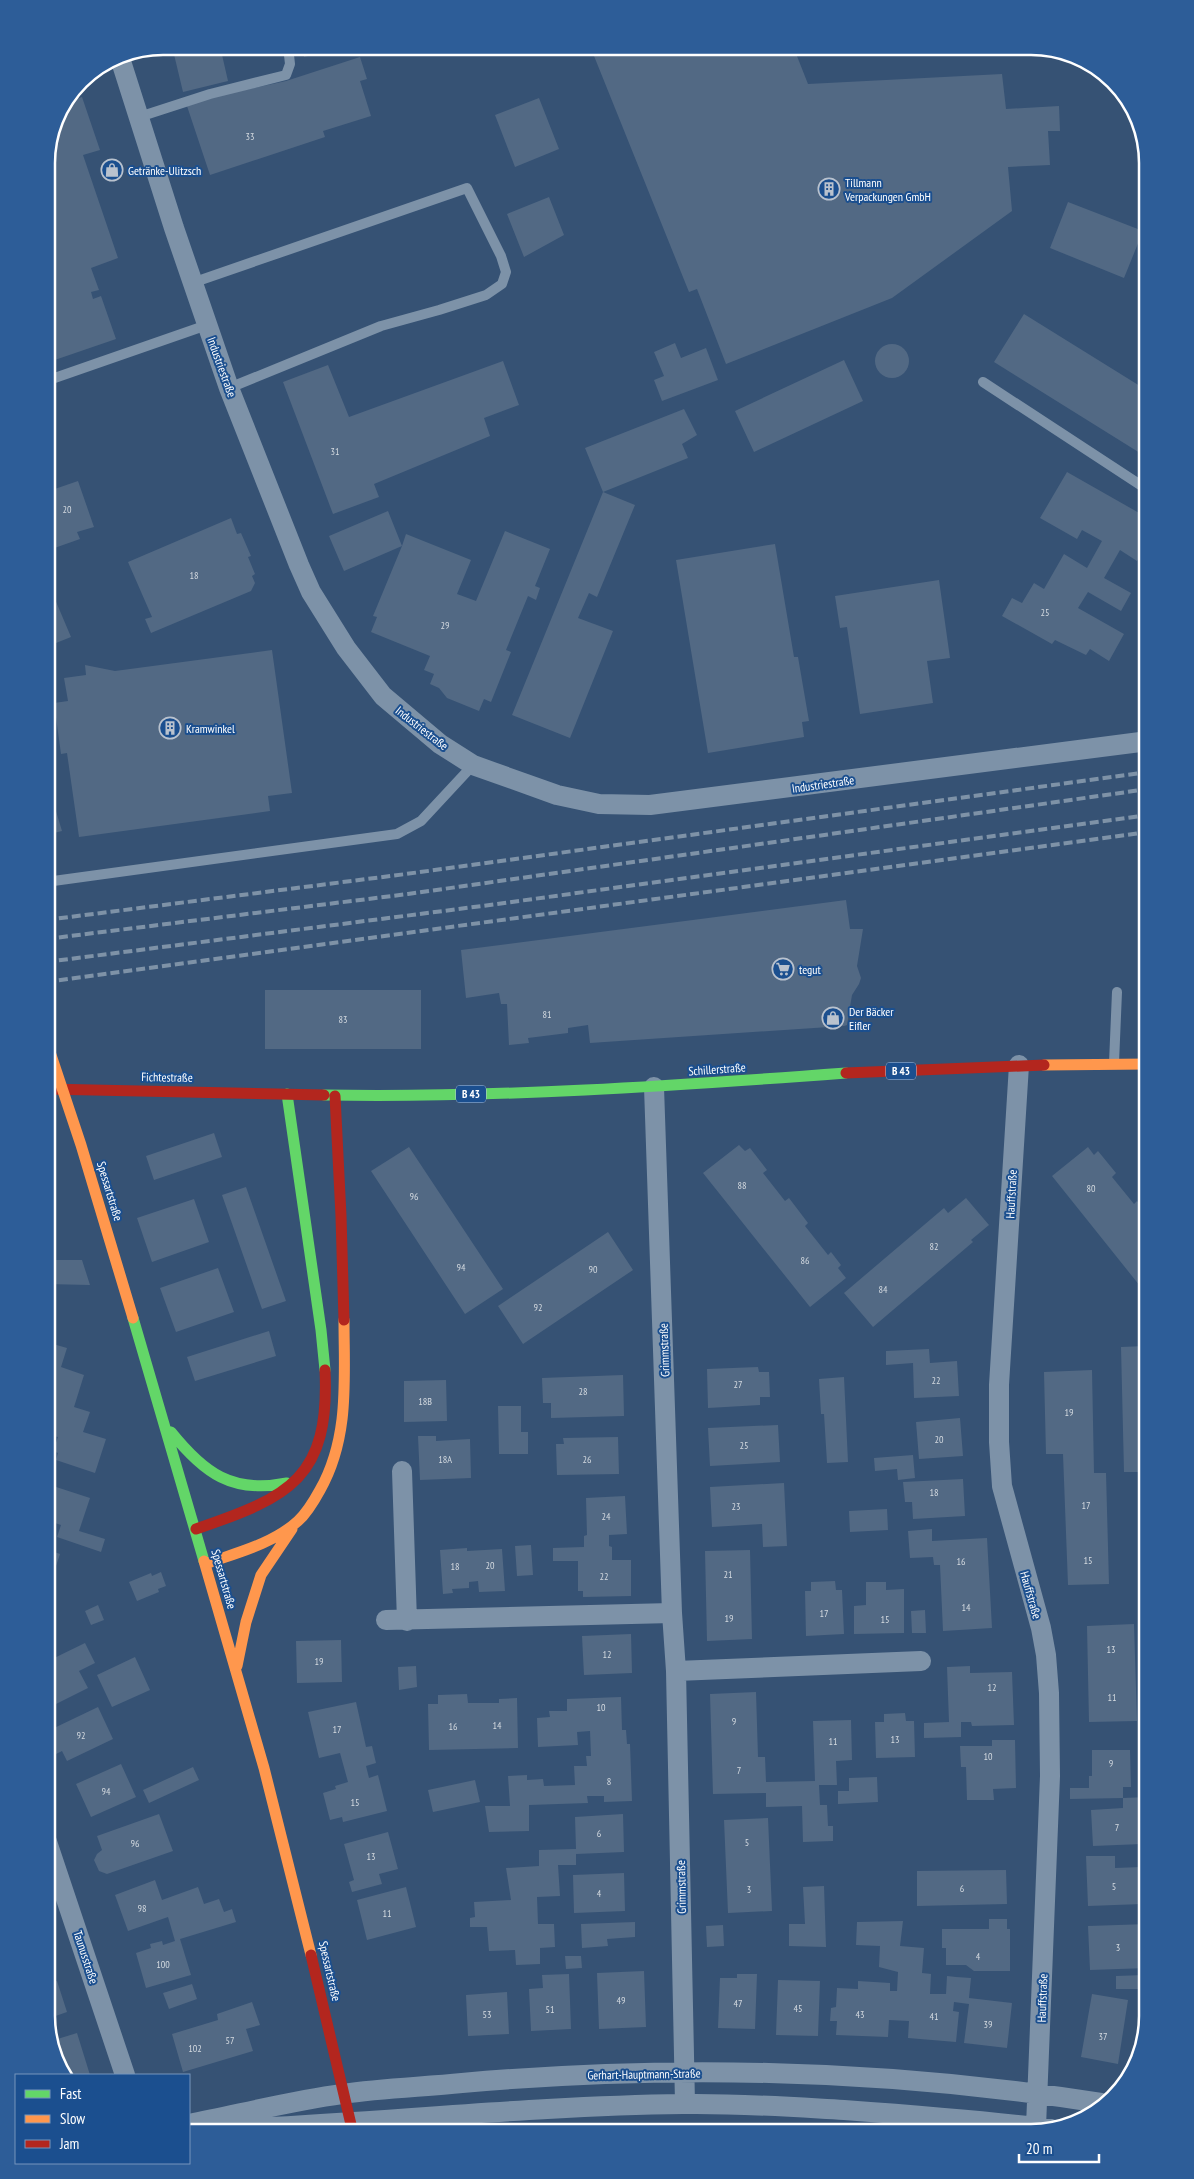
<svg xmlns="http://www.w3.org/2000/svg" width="1194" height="2179" viewBox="0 0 1194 2179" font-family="'PT Sans Narrow',sans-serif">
  <rect width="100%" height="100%" fill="#365274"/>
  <path fill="#526984" d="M172 46H220L228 81 183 92Z
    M302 46H343V47L304 57Z
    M388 46H404V47L388 51Z
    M590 46H793L808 84 1002 74 1006 109 1059 106 1060 131H1048L1050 165 1008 167 1012 211 892 298 726 364 697 289 689 292Z
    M360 57 367 79 360 81 371 116 323 131 325 137 210 175 186 103 286 81Z
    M82 97 100 150 83 155 118 258 91 268 99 290 91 292 93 299 101 296 116 339 46 363V156L58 112 65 103Z
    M539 98 559 149 515 167 495 115Z
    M549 197 564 235 524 257 507 214Z
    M1068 202 1143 231 1124 278 1050 248Z
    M1024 314 1148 391V458L994 362Z
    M675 343 681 358 706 348 718 380 662 401 654 380 664 376 654 352Z
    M875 361a17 17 0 1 1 34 0a17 17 0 1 1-34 0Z
    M844 360 863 401 754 452 735 411Z
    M503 361 519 405 484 418 490 436 374 484 379 497 333 514 283 382 328 365 349 417Z
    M684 409 697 435 682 444 688 458 603 492 635 505 597 597 589 593 578 618 613 631 570 738 512 715 603 492 585 448Z
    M1067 472 1148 518V543L1137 561 1120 550 1104 578 1131 593 1121 611 1088 592 1078 608 1124 634 1109 661 1090 649 1086 655 1055 640 1052 644 1002 616 1012 598 1022 603 1034 583 1044 589 1064 554 1087 568 1102 541 1082 530 1077 539 1040 518Z
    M78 481 94 527 77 532 80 539 46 551V492Z
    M388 511 402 546 406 534 471 560 457 594 476 601 505 531 550 549 535 586 540 588 536 600 528 596 506 650 511 652 491 702 484 699 479 711 447 698 439 688 430 684 434 674 424 670 430 656 371 632 377 617 373 616 402 546 344 571 329 536Z
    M231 518 237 534 241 533 251 556 248 557 255 574 252 576 255 583 251 591 151 633 145 619 152 617 128 562Z
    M775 544 794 657H798L809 721 802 722 804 737 708 753 676 560Z
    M46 578 71 637 46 647Z
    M939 580 950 658 927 661 933 703 860 714 847 627 840 628 835 596Z
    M272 650 292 793 268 796 270 811 79 837 67 753 61 754 54 703 68 701 64 678 86 675 85 665 115 671Z
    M46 778 62 831 46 835Z
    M846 900 850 929H863L857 966 861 978 859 984 852 995 847 1025 844 1026 590 1043 588 1025 568 1028V1033L528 1038 529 1043 509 1045 507 1004H501L499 993 466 998 461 950Z
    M265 990H421V1049H265Z
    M214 1133 222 1157 154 1180 146 1156Z
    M739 1145 745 1151 750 1148 767 1170 763 1173 785 1201 789 1198 808 1223 805 1226 828 1255 831 1252 841 1265 838 1268 846 1278 810 1307 703 1173Z
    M409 1147 503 1289 465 1314 371 1171Z
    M1088 1147 1094 1155 1098 1151 1116 1173 1112 1177 1134 1204 1137 1201 1148 1214V1296L1052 1176Z
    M246 1187 286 1301 262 1309 222 1195Z
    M966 1198 989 1225 971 1240 973 1242 873 1327 844 1293 944 1208 948 1213Z
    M194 1199 209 1242 152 1262 137 1218Z
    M608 1232 633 1270 523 1344 498 1306Z
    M46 1260H82L90 1285 46 1284Z
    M218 1268 234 1312 176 1332 160 1288Z
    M269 1331 276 1356 195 1381 187 1357Z
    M46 1342 67 1348 61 1367 84 1375 74 1407 90 1412 83 1432 106 1439 95 1473 56 1460 58 1453 53 1451 58 1437 46 1434V1414L51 1400 46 1398Z
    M1145 1346 1148 1472H1124L1121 1347Z
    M929 1349 930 1363 957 1361 959 1396 914 1398 913 1363 886 1365V1351Z
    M758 1367 759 1372H769L770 1397H760V1405L708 1408 707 1369Z
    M1092 1370 1094 1473H1106L1109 1584 1068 1585 1063 1454H1046L1044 1372Z
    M623 1375 624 1416 551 1418V1403H543L542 1378Z
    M844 1377 848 1462 827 1463 824 1414H821L819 1379Z
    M446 1380 447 1421 404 1422V1381Z
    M498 1406H521V1432H528V1454H499Z
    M960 1418 963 1456 919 1459 916 1422Z
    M778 1425 780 1462 710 1466 708 1428Z
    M418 1436H436V1441L470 1439 471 1478 420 1480Z
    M618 1437 619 1474 557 1475 556 1444H564L563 1438Z
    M913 1455 915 1478 898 1480 897 1469 875 1471 874 1458Z
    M963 1479 965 1516 913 1519 912 1502H905L903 1482Z
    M784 1483 787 1546 763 1547 762 1524 712 1527 710 1487Z
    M50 1485 90 1498 79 1531 105 1539 101 1552 57 1537 61 1525 46 1520V1495Z
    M625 1496 627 1534 609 1535V1546L612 1547V1560H631V1596L583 1597V1591H578V1561H553V1548L584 1547V1536L587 1535 586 1498Z
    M887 1509 888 1530 850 1532 849 1511Z
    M932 1529V1541L987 1538 992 1628 943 1631 940 1565H934L933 1557 910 1558 908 1531Z
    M531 1545 533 1575 517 1576 515 1546Z
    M467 1548V1551L502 1549 505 1591 479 1592 478 1581 469 1582V1588L452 1589 453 1593 443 1594 440 1550Z
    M46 1549 60 1554 50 1584 46 1582Z
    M750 1550 752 1639 707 1641 705 1551Z
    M161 1572 166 1586 158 1589 159 1592 137 1601 129 1582 151 1573 152 1576Z
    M835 1581 836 1590H842L844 1634 806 1636 805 1591H811V1582Z
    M866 1582H886V1590L904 1589V1633L854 1634V1606L866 1605Z
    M98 1605 104 1620 91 1625 85 1611Z
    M925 1610 926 1633H912L911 1611Z
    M1134 1624 1137 1721 1089 1722 1087 1626Z
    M631 1634 632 1673 584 1675 582 1636Z
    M341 1640 342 1682 297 1683 296 1641Z
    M85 1643 95 1663 79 1671 88 1688 46 1709V1662Z
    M135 1657 150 1690 112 1707 97 1675Z
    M416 1666 417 1687 399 1690 398 1667Z
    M970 1666V1673L1012 1672 1014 1725 972 1726 971 1722H961V1737L924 1738V1723L949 1722 947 1667Z
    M756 1692 758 1757H765L766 1782 815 1781 813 1721 851 1720 852 1760 836 1761 837 1785H819L820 1805H827L828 1826H833V1841L803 1842 802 1806 766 1807V1793L713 1794 710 1694Z
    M467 1694 468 1703H499V1699L517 1698 518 1748 429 1750 428 1704H438V1695Z
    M621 1697 622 1730H626L627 1744H630L632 1801 604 1802V1796H587L588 1803 529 1805V1831L489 1832 485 1806H510L508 1776 527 1775V1780L543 1779 544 1786 575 1785 574 1766H587L586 1756H591L590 1731 577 1732 578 1745 538 1747 537 1718 550 1717 549 1711H567V1699Z
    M356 1702 366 1747 372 1746 376 1763 366 1766 369 1778 378 1775 387 1811 343 1822 342 1817 330 1820 323 1793 336 1789 335 1786 348 1782 340 1753 319 1758 308 1712Z
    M98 1707 113 1739 67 1761 62 1751 56 1754 48 1737 54 1734 52 1729Z
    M905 1713 906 1721H914L915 1757 876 1758 875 1722H884V1714Z
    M992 1740H1015L1016 1788 993 1789 994 1800H967L966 1767H961L960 1746H992Z
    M1092 1750H1130L1131 1787H1123V1798L1070 1799V1788H1089V1776H1092Z
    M121 1764 136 1797 91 1817 76 1784Z
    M193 1767 199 1780 149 1803 143 1790Z
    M877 1777 878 1802 838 1804V1791H849V1778Z
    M475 1780 480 1802 433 1812 428 1790Z
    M1148 1797V1808H1140L1142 1844 1093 1846 1091 1810 1123 1808V1798Z
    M159 1814 173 1851 107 1874 99 1871 94 1860 97 1854 102 1850 97 1836Z
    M623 1814 624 1852 576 1854V1865H558L560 1896 537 1897 538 1924H554L555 1947 540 1948V1964L516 1965 515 1950 489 1951 487 1927H470V1918L475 1917 474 1902 511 1900 506 1868 539 1866V1850L576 1849 575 1817Z
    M768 1818 772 1911 728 1913 724 1820Z
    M388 1832 398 1869 379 1874 382 1884 352 1892 349 1882 354 1880 344 1844Z
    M1086 1856H1115V1868L1141 1867 1142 1904 1088 1906Z
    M1006 1870 1007 1904 917 1906V1871Z
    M624 1873 625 1911 574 1913 573 1875Z
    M155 1880 162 1900 198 1887 204 1904 219 1899 224 1912 232 1909 236 1922 180 1939 191 1975 146 1988 136 1953 151 1948 150 1944 162 1941 163 1945 175 1941 168 1917 128 1931 115 1895Z
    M824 1886 826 1947 789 1946V1924H805L803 1887Z
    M406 1887 416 1927 367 1940 357 1900Z
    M989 1919H1007V1929H1010V1971H974L966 1965H946V1948H942V1929H989Z
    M903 1921 900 1946 924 1948 922 1973 931 1974 930 1994H946L947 1976 956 1977 971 1978 969 1998 1012 2003 1007 2048 964 2043 969 2004 954 2002 953 2011 959 2012 956 2042 908 2038 909 2021 889 2020 888 2037 836 2035 837 2021H830L831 2008 836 2007 837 1988 858 1989V1981L890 1983V1991H897L898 1972 879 1967 880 1946 856 1945 857 1922Z
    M635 1922V1937L607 1939 608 1946 582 1948 581 1924Z
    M1148 1924V1968L1090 1970 1088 1926Z
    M723 1925 724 1946 707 1947 706 1926Z
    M565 1956H581L582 1968 566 1969Z
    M644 1971 646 2027 599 2029 597 1973Z
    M569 1974 571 2029 531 2031 529 1989 543 1988 542 1975Z
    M737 1974H757L755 2029 718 2028 720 1978H737Z
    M1144 1975V1989H1116V1976Z
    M778 1980 820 1981 818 2036 776 2035Z
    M57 1981 67 2012 47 2019 46 1984Z
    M192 1984 197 1999 169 2009 163 1993Z
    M507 1992 509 2034 468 2036 466 1995Z
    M1092 1994 1128 2000 1118 2064 1081 2057Z
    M252 2002 260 2025 246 2029 253 2051 183 2072 172 2034 218 2020 217 2014Z
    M77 2033 90 2075H67L55 2061 51 2041Z"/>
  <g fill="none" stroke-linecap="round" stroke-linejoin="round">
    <path stroke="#7d92a8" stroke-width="10" d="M139 117 210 94 286 75 290 64 288 46
      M192 283 467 188 501 256 506 272 502 284 486 295 439 310 381 326 229 388
      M46 381 207 325
      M983 382 1148 490
      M46 882 397 834 421 821 473 765
      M1114 1063 1117 992"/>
    <path stroke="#7d92a8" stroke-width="20" d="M119 55 174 228 229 388 299 565 311 592 346 648 383 696 440 744 473 765 557 795 599 804 650 805 1148 741
      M1019 1065 999 1385V1442L1002 1486 1041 1628 1046 1655 1049 1693 1050 1776 1036 2127
      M654 1087 672 1613 676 1671 685 2103
      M402 1471 407 1621
      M386 1620 672 1613
      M676 1671 921 1661
      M46 1839 125 2075
      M189 2124C240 2114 291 2101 342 2094 382 2088 422 2087 462 2083 674 2064 890 2070 1101 2103
      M208 2130C367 2124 524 2106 683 2104 737 2103 791 2107 844 2110 913 2115 982 2120 1051 2129"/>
    <path stroke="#63d668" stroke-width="11" d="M287 1094 321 1330 325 1370
      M324 1095C498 1098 672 1086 846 1073
      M133 1318 204 1561
      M171 1432C204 1473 232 1494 287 1483"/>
    <path stroke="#ff974d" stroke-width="11" d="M1044 1065 1148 1064
      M204 1561 264 1768 311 1955
      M205 1564C236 1553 273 1544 298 1521 307 1513 314 1501 320 1490 350 1437 344 1378 344 1320
      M237 1666 246 1622 261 1575 292 1529"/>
    <path stroke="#b3261e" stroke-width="11" d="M846 1073 1044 1065
      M46 1089 324 1095
      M335 1096 341 1216 344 1320
      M196 1529C290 1497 330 1478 325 1370
      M311 1955 353 2133"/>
    <path stroke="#7e92a7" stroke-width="4" stroke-dasharray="9 4" stroke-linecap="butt" d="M46 920 406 874 1148 772
      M46 939 408 894 1148 789
      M46 962 482 906 1148 815
      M46 982 1148 832"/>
    <path stroke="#ff974d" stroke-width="11" d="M46 1040 81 1145 133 1318"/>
  </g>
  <defs>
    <g id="shop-ring" transform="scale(1.125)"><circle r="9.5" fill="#1b4f8f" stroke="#b9c2ce" stroke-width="1.5"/><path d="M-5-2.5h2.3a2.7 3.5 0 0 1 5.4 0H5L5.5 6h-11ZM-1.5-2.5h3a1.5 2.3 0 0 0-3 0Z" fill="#b9c2ce"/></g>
    <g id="building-ring" transform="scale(1.125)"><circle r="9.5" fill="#1b4f8f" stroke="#b9c2ce" stroke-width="1.5"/><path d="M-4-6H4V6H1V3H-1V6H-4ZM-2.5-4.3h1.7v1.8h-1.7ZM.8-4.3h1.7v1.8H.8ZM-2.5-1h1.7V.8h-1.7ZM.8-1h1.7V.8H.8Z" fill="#b9c2ce"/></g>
    <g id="supermarket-ring" transform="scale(1.125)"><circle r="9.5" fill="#1b4f8f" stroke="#b9c2ce" stroke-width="1.5"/><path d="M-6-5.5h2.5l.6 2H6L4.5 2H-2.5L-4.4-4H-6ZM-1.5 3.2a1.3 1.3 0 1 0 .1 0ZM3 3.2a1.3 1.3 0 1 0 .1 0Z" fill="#b9c2ce"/></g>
  </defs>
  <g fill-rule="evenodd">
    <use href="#shop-ring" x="112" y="170"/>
    <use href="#building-ring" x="829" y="189"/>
    <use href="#building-ring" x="170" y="728"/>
    <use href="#supermarket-ring" x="783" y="969"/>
    <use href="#shop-ring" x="833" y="1018"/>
  </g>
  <g text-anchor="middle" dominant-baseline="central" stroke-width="4" stroke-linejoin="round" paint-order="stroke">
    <g font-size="10" fill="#d4dae0">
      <text x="250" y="136">33</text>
      <text x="335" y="451">31</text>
      <text x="67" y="509">20</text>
      <text x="194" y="575">18</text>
      <text x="1045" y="612">25</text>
      <text x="445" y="625">29</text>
      <text x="547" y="1014">81</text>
      <text x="343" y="1019">83</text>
      <text x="742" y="1185">88</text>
      <text x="1091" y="1188">80</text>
      <text x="414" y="1196">96</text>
      <text x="934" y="1246">82</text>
      <text x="805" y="1260">86</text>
      <text x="461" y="1267">94</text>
      <text x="593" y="1269">90</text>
      <text x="883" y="1289">84</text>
      <text x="538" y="1307">92</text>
      <text x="936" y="1380">22</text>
      <text x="738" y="1384">27</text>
      <text x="583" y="1391">28</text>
      <text x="425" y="1401">18B</text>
      <text x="1069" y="1412">19</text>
      <text x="939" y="1439">20</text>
      <text x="744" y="1445">25</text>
      <text x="445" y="1459">18A</text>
      <text x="587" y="1459">26</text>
      <text x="934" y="1492">18</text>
      <text x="1086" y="1505">17</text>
      <text x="736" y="1506">23</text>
      <text x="606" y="1516">24</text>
      <text x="1088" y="1560">15</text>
      <text x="961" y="1561">16</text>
      <text x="490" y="1565">20</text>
      <text x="455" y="1566">18</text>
      <text x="728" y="1574">21</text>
      <text x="604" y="1576">22</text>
      <text x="966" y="1607">14</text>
      <text x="824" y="1613">17</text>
      <text x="729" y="1618">19</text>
      <text x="885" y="1619">15</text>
      <text x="1111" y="1649">13</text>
      <text x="607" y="1654">12</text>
      <text x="319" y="1661">19</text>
      <text x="992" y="1687">12</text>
      <text x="1112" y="1697">11</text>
      <text x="601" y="1707">10</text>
      <text x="734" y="1721">9</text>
      <text x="497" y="1725">14</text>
      <text x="453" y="1726">16</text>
      <text x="337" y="1729">17</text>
      <text x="81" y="1735">92</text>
      <text x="895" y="1739">13</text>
      <text x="833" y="1741">11</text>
      <text x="988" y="1756">10</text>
      <text x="1111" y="1763">9</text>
      <text x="739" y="1770">7</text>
      <text x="609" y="1781">8</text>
      <text x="106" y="1791">94</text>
      <text x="355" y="1802">15</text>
      <text x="1117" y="1827">7</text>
      <text x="599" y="1833">6</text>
      <text x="747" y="1842">5</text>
      <text x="135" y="1843">96</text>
      <text x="371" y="1856">13</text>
      <text x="1114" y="1886">5</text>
      <text x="962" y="1888">6</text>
      <text x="749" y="1889">3</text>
      <text x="599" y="1893">4</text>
      <text x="142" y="1908">98</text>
      <text x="387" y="1913">11</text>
      <text x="1118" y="1947">3</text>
      <text x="978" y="1956">4</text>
      <text x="163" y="1964">100</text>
      <text x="621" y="2000">49</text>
      <text x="738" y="2003">47</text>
      <text x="798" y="2008">45</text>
      <text x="550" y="2009">51</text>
      <text x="487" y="2014">53</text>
      <text x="860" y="2014">43</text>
      <text x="934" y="2016">41</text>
      <text x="988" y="2024">39</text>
      <text x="1103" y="2036">37</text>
      <text x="230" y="2040">57</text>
      <text x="195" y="2048">102</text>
    </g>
    <g fill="#1b4f8f" stroke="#bbcadd" stroke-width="1">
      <rect x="886" y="1062.5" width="30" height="17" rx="4"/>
      <rect x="456" y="1085.5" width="30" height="17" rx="4"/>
    </g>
    <g font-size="11" font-weight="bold" fill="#fff">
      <text x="901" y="1071">B 43</text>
      <text x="471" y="1094">B 43</text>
    </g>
    <g font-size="12" fill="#fff" stroke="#1b4f8f" text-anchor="start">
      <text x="128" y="170">Getränke-Ulitzsch</text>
      <text x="845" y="182">Tillmann<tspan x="845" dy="14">Verpackungen GmbH</tspan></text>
      <text x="186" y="728">Kramwinkel</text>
      <text x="799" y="969">tegut</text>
      <text x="849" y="1011">Der Bäcker<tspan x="849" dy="14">Eifler</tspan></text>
    </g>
    <g font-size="12" fill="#fff" stroke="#1b4f8f">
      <text transform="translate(222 367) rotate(70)">Industriestraße</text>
      <text transform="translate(422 728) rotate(38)">Industriestraße</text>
      <text transform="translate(823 784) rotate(-8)">Industriestraße</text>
      <text transform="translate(717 1069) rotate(-4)">Schillerstraße</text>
      <text transform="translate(167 1077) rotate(1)">Fichtestraße</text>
      <text transform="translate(110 1191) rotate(73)">Spessartstraße</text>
      <text transform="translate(1011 1194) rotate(-87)">Hauffstraße</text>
      <text transform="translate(664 1350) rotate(-92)">Grimmstraße</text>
      <text transform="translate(224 1579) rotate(74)">Spessartstraße</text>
      <text transform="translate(1031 1595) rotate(74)">Hauffstraße</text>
      <text transform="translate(681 1887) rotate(-91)">Grimmstraße</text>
      <text transform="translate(86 1957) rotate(72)">Taunusstraße</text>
      <text transform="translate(330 1971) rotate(77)">Spessartstraße</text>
      <text transform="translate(1042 1998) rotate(-88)">Hauffstraße</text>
      <text transform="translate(644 2074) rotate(-1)">Gerhart-Hauptmann-Straße</text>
    </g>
  </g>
  <path d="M0 0H1194V2179H0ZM163 55H1031A108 108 0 0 1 1139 163V2016A108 108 0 0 1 1031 2124H163A108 108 0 0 1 55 2016V163A108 108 0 0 1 163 55Z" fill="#2d5d98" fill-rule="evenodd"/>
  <path fill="none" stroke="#fff" stroke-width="2.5" d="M163 55H1031A108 108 0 0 1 1139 163V2016A108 108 0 0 1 1031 2124H163A108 108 0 0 1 55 2016V163A108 108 0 0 1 163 55Z"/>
  <rect x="15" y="2074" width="175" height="90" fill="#1b4f8f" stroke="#7695bc"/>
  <rect x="25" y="2090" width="25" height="8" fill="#63d668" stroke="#7695bc"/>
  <text x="60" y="2099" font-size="15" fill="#ffffff">Fast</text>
  <rect x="25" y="2115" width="25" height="8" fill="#ff974d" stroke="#7695bc"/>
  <text x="60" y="2124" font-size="15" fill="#ffffff">Slow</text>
  <rect x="25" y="2140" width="25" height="8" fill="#b3261e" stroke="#7695bc"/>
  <text x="60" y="2149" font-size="15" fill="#ffffff">Jam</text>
  <path d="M1019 2154v8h80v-8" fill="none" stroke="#ffffff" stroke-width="2.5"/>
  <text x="1026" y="2154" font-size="15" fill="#ffffff" stroke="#1b4f8f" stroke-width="4" paint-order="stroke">20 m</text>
</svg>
